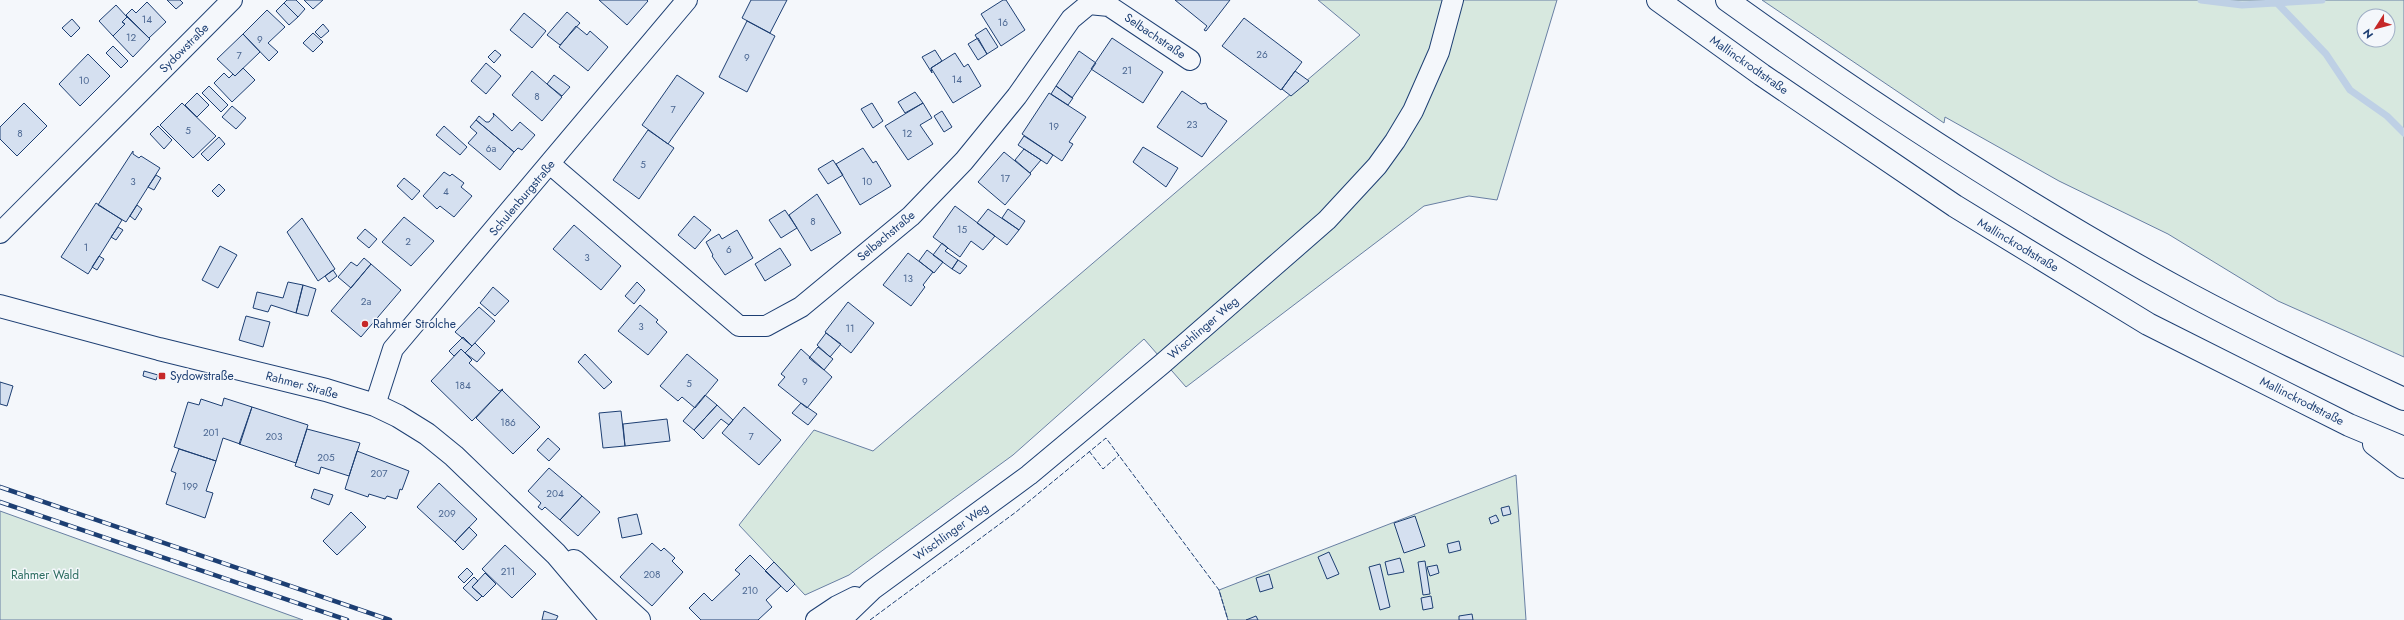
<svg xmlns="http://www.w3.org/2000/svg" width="2404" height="620" viewBox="0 0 2404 620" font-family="Jost,sans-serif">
  <rect width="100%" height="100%" fill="#f4f7fb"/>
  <path fill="#d7e8df" stroke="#687fa3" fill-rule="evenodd" d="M1318 0H1557L1497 200 1469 196 1424 206 1186 387 1144 339 1013 455 849 575 805 595 739 525 814 430 873 451 1360 35Z
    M1762 0H2404V357L2278 301 2168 234 2059 181 1945 117 1944 123ZM2364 16H2388V40H2364Z
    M1516 475 1526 620H1228L1219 590Z
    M0 511 303 620H0Z"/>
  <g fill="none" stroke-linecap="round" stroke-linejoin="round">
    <path stroke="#bed0e5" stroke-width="7" d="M2201 0 2242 5 2322 0
      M2278 4 2326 54 2350 90 2387 116 2404 133"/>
  </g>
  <path fill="#d5e0f0" stroke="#1d3f73" d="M167 0H180L183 3 176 9Z
    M287 0H296L305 9 298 17 284 3Z
    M304 0H323L313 9Z
    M599 0H647L648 1 627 25Z
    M751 0H787L770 33 742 18Z
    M1003 0H1006L1025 30 1001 46 981 14Z
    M1175 0H1230L1206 31 1204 30 1207 26Z
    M147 2 166 22 149 38 126 15 132 9 136 13Z
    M284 3 298 17 289 25 276 11Z
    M116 5 127 17 122 22 125 24 113 36 99 21Z
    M267 10 285 27 268 43 278 52 269 61 243 34Z
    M567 12 580 23 560 45 547 35Z
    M524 13 546 31 532 48 510 30Z
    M127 17 150 39 133 57 113 36 125 24 122 22Z
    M1244 18 1302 62 1281 90 1222 46Z
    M72 19 80 28 71 37 62 28Z
    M747 21 775 36 747 92 719 77Z
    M323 24 329 31 321 38 315 32Z
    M576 26 587 35 590 31 608 47 588 71 559 47Z
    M986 28 998 47 987 54 975 35Z
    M313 33 323 42 313 52 303 43Z
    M243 34 260 52 235 76 217 59Z
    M978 38 987 54 978 60 968 44Z
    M1112 38 1163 72 1143 103 1091 69Z
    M113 46 128 61 121 68 106 53Z
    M495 50 501 55 494 63 488 57Z
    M935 50 942 61 931 68 932 73 922 57Z
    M1079 51 1096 63 1072 98 1056 86Z
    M955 53 964 67 968 64 981 86 953 103 931 68Z
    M88 54 110 76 80 106 59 84Z
    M486 63 501 76 486 94 471 81Z
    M243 68 255 80 232 102 214 83 224 73 229 78 233 74 235 76Z
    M532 71 562 97 542 121 512 95Z
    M1295 71 1309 81 1291 96 1282 89Z
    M554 75 570 87 562 96 547 84Z
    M677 75 704 93 668 144 642 125Z
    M209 86 228 105 221 112 202 93Z
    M1056 86 1073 98 1068 105 1051 94Z
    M1182 91 1201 104 1206 103 1208 108 1227 121 1202 157 1157 127Z
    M915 92 923 103 905 113 898 102Z
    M197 93 209 105 197 117 185 105Z
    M1049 93 1086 117 1069 142 1073 144 1062 161 1022 134Z
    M24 103 47 126 17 156 0 139V127Z
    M182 103 216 136 193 158 160 125Z
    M872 103 883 121 873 128 861 109Z
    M923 103 932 118 920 125 933 144 908 160 885 126Z
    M232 106 246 118 236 129 222 117Z
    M942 111 952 127 944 132 934 116Z
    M493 113 512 131 520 122 535 135 522 150 518 148 514 152 476 120 479 116 486 122H489L494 116Z
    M476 120 514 152 500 170 468 143 477 133 470 127Z
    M158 126 172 140 164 149 150 134Z
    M444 126 467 147 460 155 436 135Z
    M648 130 674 148 639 199 613 180Z
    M1024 136 1053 155 1047 164 1018 145Z
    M219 137 225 144 208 161 201 154Z
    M1143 147 1178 168 1166 187 1133 162Z
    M863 148 873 163 876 161 891 186 860 205 836 164Z
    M1024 149 1041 160 1030 173 1015 160Z
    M133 151V154L139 158 141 156 160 168 126 222 98 205Z
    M1004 152 1031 174 1005 205 978 182Z
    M833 160 843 175 828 184 818 169Z
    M444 172 450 176 452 174 464 183 461 187 472 196 454 217 440 206 437 209 423 196Z
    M156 175 161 178 154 190 148 187Z
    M404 178 420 191 412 200 397 186Z
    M219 184 225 190 218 197 212 191Z
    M817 194 841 233 811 251 789 215Z
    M96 203 122 220 88 274 61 257Z
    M137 205 142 209 135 220 130 216Z
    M955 206 995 236 983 250 971 241 960 257 933 237Z
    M988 209 1019 230 1007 245 977 223Z
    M1008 209 1025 221 1019 230 1002 218Z
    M785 210 797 228 781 238 769 220Z
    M694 216 711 230 695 249 678 235Z
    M404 217 434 241 411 266 382 242Z
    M302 218 335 269 318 281 287 232Z
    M574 225 621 266 601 290 553 249Z
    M118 227 123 230 116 240 111 237Z
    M365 229 377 239 369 248 357 238Z
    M737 230 753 258 725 275 712 256 713 255 706 242 719 234 722 239Z
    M942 243 948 248 945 251 958 260 952 269 933 255Z
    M220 246 237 255 218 288 202 280Z
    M780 248 791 265 765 281 755 264Z
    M927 250 943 262 934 273 919 261Z
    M908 253 933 272 923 285 925 287 911 306 883 285Z
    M99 256 104 259 97 270 92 267Z
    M364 258 371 264 351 288 338 277 351 262 357 266Z
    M958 260 967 266 960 274 952 269Z
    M371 264 401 290 361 337 331 311Z
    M333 270 337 276 329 282 325 276Z
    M288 282 303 285 296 313 271 305 268 312 253 308 257 292 283 298Z
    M637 282 645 290 634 304 625 296Z
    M303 285 316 289 308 316 296 313Z
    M493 287 509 301 495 316 480 303Z
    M848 302 874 323 851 353 825 332Z
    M640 305 658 320 656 322 667 332 648 355 618 331Z
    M479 307 495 321 472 346 455 332Z
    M246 316 270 322 263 347 239 340Z
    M826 333 841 344 830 357 817 345Z
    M463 337 472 346 465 353 461 349 454 356 449 351Z
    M475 343 485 353 477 362 465 353Z
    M818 347 833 359 824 370 809 358Z
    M461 349 472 360 469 363 499 391 503 389 472 421 431 381Z
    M801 349 832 377 807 408 778 385 785 377 781 374Z
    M585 354 612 382 604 389 578 362Z
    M687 354 718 380 695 408 682 397 678 401 660 386Z
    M144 371 158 375 156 380 143 376Z
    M0 382 13 386 7 406 0 404Z
    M502 390 540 427 513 454 476 418Z
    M705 395 717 405 694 430 683 421Z
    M224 398 252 407 240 444 223 438 216 461 174 447 188 402 199 405 201 399 222 406Z
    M801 403 817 414 808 425 792 413Z
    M717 405 733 420 729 425 721 419 703 439 694 430Z
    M252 407 308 425 296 463 239 444Z
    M744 407 781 440 759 465 722 433Z
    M621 411 625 446 603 448 599 413Z
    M667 419 670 441 625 446 623 424Z
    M307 429 360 443 349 476 321 467 319 474 295 466Z
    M548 438 560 449 549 461 537 450Z
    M179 449 216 461 206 491 213 493 205 518 166 504 176 473 171 471Z
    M357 451 409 471 402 490 400 489 397 499 387 496 385 499 369 494 368 497 345 489Z
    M549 468 582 496 560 520 545 507 542 510 538 507 541 503 528 491Z
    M439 483 477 519 455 542 417 507Z
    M314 489 333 495 329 505 311 498Z
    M582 496 600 512 578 536 560 520Z
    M1509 506 1511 514 1503 516 1501 508Z
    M351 512 366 527 337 555 323 541Z
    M637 514 642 534 622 538 618 518Z
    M1496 515 1499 521 1491 524 1489 518Z
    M1415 516 1425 546 1404 553 1394 523Z
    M469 527 477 535 463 550 455 542Z
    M1459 541 1461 550 1449 553 1447 544Z
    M652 543 661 551 664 548 675 558 672 561 683 572 652 606 620 577Z
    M505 545 536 574 512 598 482 569Z
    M1329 552 1339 574 1327 579 1318 557Z
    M750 555 781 586 766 600 772 607 758 620H701L689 608 704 593 712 601 740 574 735 570Z
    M1400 558 1404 572 1388 575 1385 562Z
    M1425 561 1430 594 1423 595 1418 562Z
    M774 562 795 584 787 592 765 571Z
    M1380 564 1390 607 1380 610 1369 567Z
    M1437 565 1439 573 1430 576 1427 567Z
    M467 568 473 574 464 583 458 577Z
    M485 573 496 584 483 597 472 587Z
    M1269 574 1273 588 1260 592 1256 578Z
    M474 577 478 581 472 587 482 596 477 601 463 588Z
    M1431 596 1433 608 1423 610 1421 598Z
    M544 611 558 616 556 620H542Z
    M1472 614 1473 620H1459V616Z
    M1256 616 1258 620H1246Z"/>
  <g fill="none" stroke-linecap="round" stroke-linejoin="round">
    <g stroke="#1d3f73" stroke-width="22">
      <path id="street" d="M550 164 739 326H766L801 307 911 216 964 161 1017 96 1071 19 1089 4 1109 6 1190 60
        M0 233 232 0
        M375 405 393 349 687 0
        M816 620 837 606 855 597
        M841 620 872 590 1029 475 1162 364 1327 220 1377 166 1395 141 1413 111 1439 52 1453 0"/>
    </g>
    <g stroke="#1d3f73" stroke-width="24">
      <path id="secondary" d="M0 306 159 349 326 390 375 405 398 416 427 434 454 456 556 554 612 620
        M574 561 639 620"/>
    </g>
    <g stroke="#1d3f73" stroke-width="24">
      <path id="highway" d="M1658 0 1762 75 1955 206 2148 324 2349 425 2404 448
        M1727 0C1876 107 2030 208 2191 295 2260 332 2332 366 2404 399
        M2374 444 2404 467"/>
    </g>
    <use href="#street" stroke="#f4f7fb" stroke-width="20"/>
    <use href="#secondary" stroke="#f4f7fb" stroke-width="22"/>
    <use href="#highway" stroke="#f4f7fb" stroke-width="22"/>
    <g stroke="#1d3f73" stroke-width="4.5">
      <path id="rail" d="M0 487 390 620
        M0 502 347 620"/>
    </g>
    <use href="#rail" stroke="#f4f7fb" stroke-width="3" stroke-dasharray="9" stroke-linecap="butt"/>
    <path stroke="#1d3f73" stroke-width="1" stroke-dasharray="5 2" stroke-linecap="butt" d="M1089 451 1103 469 1119 455
      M870 620 1016 512 1106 438 1219 590 1228 620"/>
  </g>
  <g fill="#c62828" stroke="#f4f7fb" stroke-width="1.5">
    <circle cx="365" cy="324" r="4"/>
    <rect x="158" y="372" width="8" height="8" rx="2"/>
  </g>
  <g text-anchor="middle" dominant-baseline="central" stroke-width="3" stroke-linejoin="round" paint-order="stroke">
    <g font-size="10" fill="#4b6792">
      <text x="147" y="19">14</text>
      <text x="1003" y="22">16</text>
      <text x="131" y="37">12</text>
      <text x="260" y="39">9</text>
      <text x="1262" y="54">26</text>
      <text x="239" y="55">7</text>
      <text x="747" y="57">9</text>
      <text x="1127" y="70">21</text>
      <text x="957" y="79">14</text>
      <text x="84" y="80">10</text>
      <text x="537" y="96">8</text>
      <text x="673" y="109">7</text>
      <text x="1192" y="124">23</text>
      <text x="1054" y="126">19</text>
      <text x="188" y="130">5</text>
      <text x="20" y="133">8</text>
      <text x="907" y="133">12</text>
      <text x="491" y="148">6a</text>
      <text x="643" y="164">5</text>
      <text x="1005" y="178">17</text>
      <text x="133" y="181">3</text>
      <text x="867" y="181">10</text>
      <text x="446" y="191">4</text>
      <text x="813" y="221">8</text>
      <text x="962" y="229">15</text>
      <text x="408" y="241">2</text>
      <text x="86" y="247">1</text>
      <text x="729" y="249">6</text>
      <text x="587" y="257">3</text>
      <text x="908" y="278">13</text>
      <text x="366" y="301">2a</text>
      <text x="641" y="326">3</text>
      <text x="850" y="328">11</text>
      <text x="805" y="381">9</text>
      <text x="689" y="383">5</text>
      <text x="463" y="385">184</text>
      <text x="508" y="422">186</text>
      <text x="211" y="432">201</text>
      <text x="274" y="436">203</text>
      <text x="751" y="436">7</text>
      <text x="326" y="457">205</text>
      <text x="379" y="473">207</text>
      <text x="190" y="486">199</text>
      <text x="555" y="493">204</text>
      <text x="447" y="513">209</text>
      <text x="508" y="571">211</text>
      <text x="652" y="574">208</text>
      <text x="750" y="590">210</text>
    </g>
    <g font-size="12" fill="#1d3f73" stroke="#f4f7fb">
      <text transform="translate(1155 36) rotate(34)">Selbachstraße</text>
      <text transform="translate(184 48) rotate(-45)">Sydowstraße</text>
      <text transform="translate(1749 65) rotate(35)">Mallinckrodtstraße</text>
      <text transform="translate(522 198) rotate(-50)">Schulenburgstraße</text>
      <text transform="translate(886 236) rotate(-40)">Selbachstraße</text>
      <text transform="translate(2018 245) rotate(31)">Mallinckrodtstraße</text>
      <text transform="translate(1203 328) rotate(-41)">Wischlinger Weg</text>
      <text transform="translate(302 385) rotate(15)">Rahmer Straße</text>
      <text transform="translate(2302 401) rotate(27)">Mallinckrodtstraße</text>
      <text transform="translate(951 532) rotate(-36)">Wischlinger Weg</text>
    </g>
    <g font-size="12" fill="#1d3f73" stroke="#f4f7fb" text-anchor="start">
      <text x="373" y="324">Rahmer Strolche</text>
      <text x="170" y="376">Sydowstraße</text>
    </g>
    <g font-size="12" fill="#2c6c60" stroke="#f4f7fb">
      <text x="45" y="575">Rahmer Wald</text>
    </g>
  </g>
  <g transform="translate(2376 28) rotate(234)"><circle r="19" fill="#f4f7fb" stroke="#9eadc5"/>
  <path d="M0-3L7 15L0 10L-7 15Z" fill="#c62828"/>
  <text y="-6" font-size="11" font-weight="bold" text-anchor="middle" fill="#1d3f73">N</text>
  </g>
</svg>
